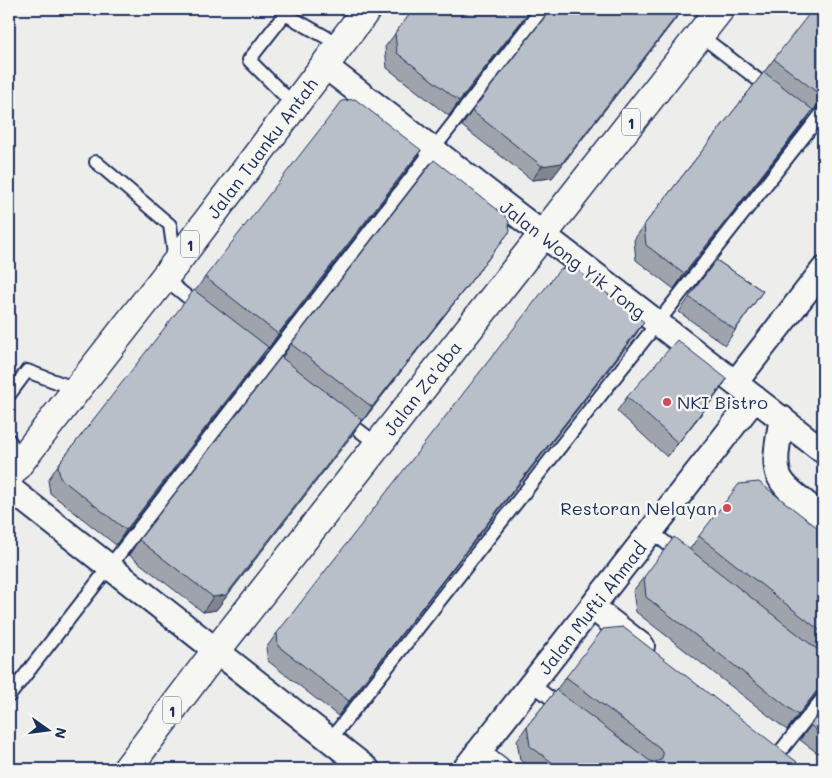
<svg xmlns="http://www.w3.org/2000/svg" width="832" height="778" viewBox="0 0 832 778" font-family="Mali,sans-serif">
  <rect width="100%" height="100%" fill="#edeeec"/>
  <filter id="ink" filterUnits="userSpaceOnUse"><feTurbulence type="fractalNoise" baseFrequency=".02" numOctaves="2"/><feDisplacementMap in="SourceGraphic" scale="10" xChannelSelector="R" yChannelSelector="G"/><feConvolveMatrix kernelMatrix="1 2 1 2 8 2 1 2 1" color-interpolation-filters="sRGB"/></filter>
  <g filter="url(#ink)">
    <g fill="none" stroke-linecap="round" stroke-linejoin="round">
      <g stroke="#1b2f5e" stroke-width="16">
        <path id="lane" d="M700 35 771 90
          M294 105 249 60 285 14 340 45
          M96 162 170 225 175 260
          M164 278 201 308
          M9 395 27 371 76 389
          M343 418 378 445
          M9 440 21 461
          M651 531 681 555
          M532 684 562 707
          M9 696 542 9
          M330 740 823 112
          M779 753 823 698"/>
      </g>
      <g stroke="#1b2f5e" stroke-width="28">
        <path id="street" d="M325 66 823 451
          M735 383 823 270
          M782 418C770 483 774 478 823 517
          M9 488 367 769
          M592 607 642 646
          M477 753 498 769
          M465 769 755 398"/>
      </g>
      <g stroke="#1b2f5e" stroke-width="31">
        <path id="highway" d="M9 476 175 264 367 9
          M127 769 216 651 720 9"/>
      </g>
      <use href="#lane" stroke="#f6f6f2" stroke-width="12"/>
      <use href="#street" stroke="#f6f6f2" stroke-width="24"/>
      <use href="#highway" stroke="#f6f6f2" stroke-width="28"/>
    </g>
    <path fill="#9fa4ac" stroke="#1b2f5e" d="M414 9H532L449 116 387 68 385 47Z
      M550 9H683L552 178 532 180 462 126 472 111 549 11Z
      M823 9V101L813 111H812L803 124 674 289 636 260 634 240 644 225 764 72 774 59Z
      M421 150 411 165 268 349 267 348 258 362 116 545 50 493 48 480 58 465 195 291 205 277Z
      M499 245 362 422H361L352 435 216 610 203 612 129 555 139 540 282 358 291 344Z
      M716 260 763 291 725 345 679 312Z
      M644 322 634 337 338 716 268 661 266 648 277 633Z
      M727 379 717 394 667 457 617 411 627 397Z
      M823 532V691L821 690 817 693 787 730 636 612 633 591 644 577 690 549 699 536Z
      M566 677 806 769H532L520 760 517 740 527 726 556 690Z
      M823 709V757L800 740Z"/>
    <path fill="#82868c" stroke="#1b2f5e" d="M531 9H532L449 116 459 101Z
      M682 9H683L552 178 532 180 542 166Z
      M823 97V101L813 111Z
      M813 110 803 124 674 289 684 274Z
      M421 150 411 165 268 349 278 334Z
      M510 231 499 245 362 422 372 407Z
      M644 322 634 337 338 716 349 701Z
      M268 347 258 362 116 545 126 530Z
      M727 379 717 394 667 457 678 443Z
      M362 420 352 435 216 610 203 612 213 597Z
      M823 683V691L821 690 817 693 787 730 798 715Z"/>
    <path fill="#b9bfc8" stroke="#1b2f5e" d="M414 9H531L459 101 397 53 395 33Z
      M551 9H682L562 163 542 166 472 111Z
      M813 9H823V97L774 59Z
      M764 72 813 110 684 274 646 245 644 225Z
      M355 99 421 150 278 334 205 277 342 101Z
      M434 160 508 218 510 231 372 407 291 344Z
      M716 260 763 291 735 330 689 297Z
      M573 267 644 322 349 701 278 646 277 633 560 269Z
      M194 290 268 347 126 530 60 478 58 465Z
      M677 340 727 379 678 443 627 397Z
      M281 357 362 420 226 595 213 597 139 540Z
      M759 482 823 532V633L699 536 739 484Z
      M674 537 823 654V683L798 715 646 597 644 577Z
      M623 627 806 769H561L530 746 527 726 556 690 650 761 655 762 661 760 663 755 660 748 566 677 603 629Z
      M823 709V735L810 725Z"/>
  </g>
  <g fill="#d1495b" stroke="#f6f6f2" stroke-width="2">
    <circle cx="667" cy="402" r="5"/>
    <circle cx="727" cy="508" r="5"/>
  </g>
  <g text-anchor="middle" dominant-baseline="central" stroke-width="5" stroke-linejoin="round" paint-order="stroke">
    <g fill="#f6f6f2" stroke="#5d6b8a" stroke-width="1">
      <rect x="622" y="108.5" width="18" height="27" rx="4"/>
      <rect x="181" y="230.5" width="18" height="27" rx="4"/>
      <rect x="163" y="696.5" width="18" height="27" rx="4"/>
    </g>
    <g font-size="16" font-weight="bold" fill="#1b2f5e">
      <text x="631" y="122">1</text>
      <text x="190" y="244">1</text>
      <text x="172" y="710">1</text>
    </g>
    <g font-size="18" fill="#1b2f5e" stroke="#f6f6f2">
      <text transform="translate(262 148) rotate(-53)">Jalan Tuanku Antah</text>
      <text transform="translate(573 259) rotate(38)">Jalan Wong Yik Tong</text>
      <text transform="translate(422 388) rotate(-52)">Jalan Za'aba</text>
      <text transform="translate(592 608) rotate(-52)">Jalan Mufti Ahmad</text>
    </g>
    <g font-size="18" fill="#1b2f5e" stroke="#f6f6f2" text-anchor="start">
      <text x="677" y="402">NKI Bistro</text>
      <text x="717" y="508" text-anchor="end">Restoran Nelayan</text>
    </g>
  </g>
  <rect width="832" height="778" fill="none" stroke="#f6f6f2" stroke-width="30"/>
  <rect x="15" y="15" width="802" height="748" fill="none" stroke="#1b2f5e" stroke-width="2" filter="url(#ink)"/>
  <g transform="translate(48 730) rotate(104)" stroke="#f6f6f2" stroke-width="4" paint-order="stroke">
  <path d="M0-4L9 19L0 12L-9 19Z" fill="#1b2f5e"/>
  <text y="-8" font-size="14" font-weight="bold" text-anchor="middle" fill="#1b2f5e">N</text>
  </g>
</svg>
